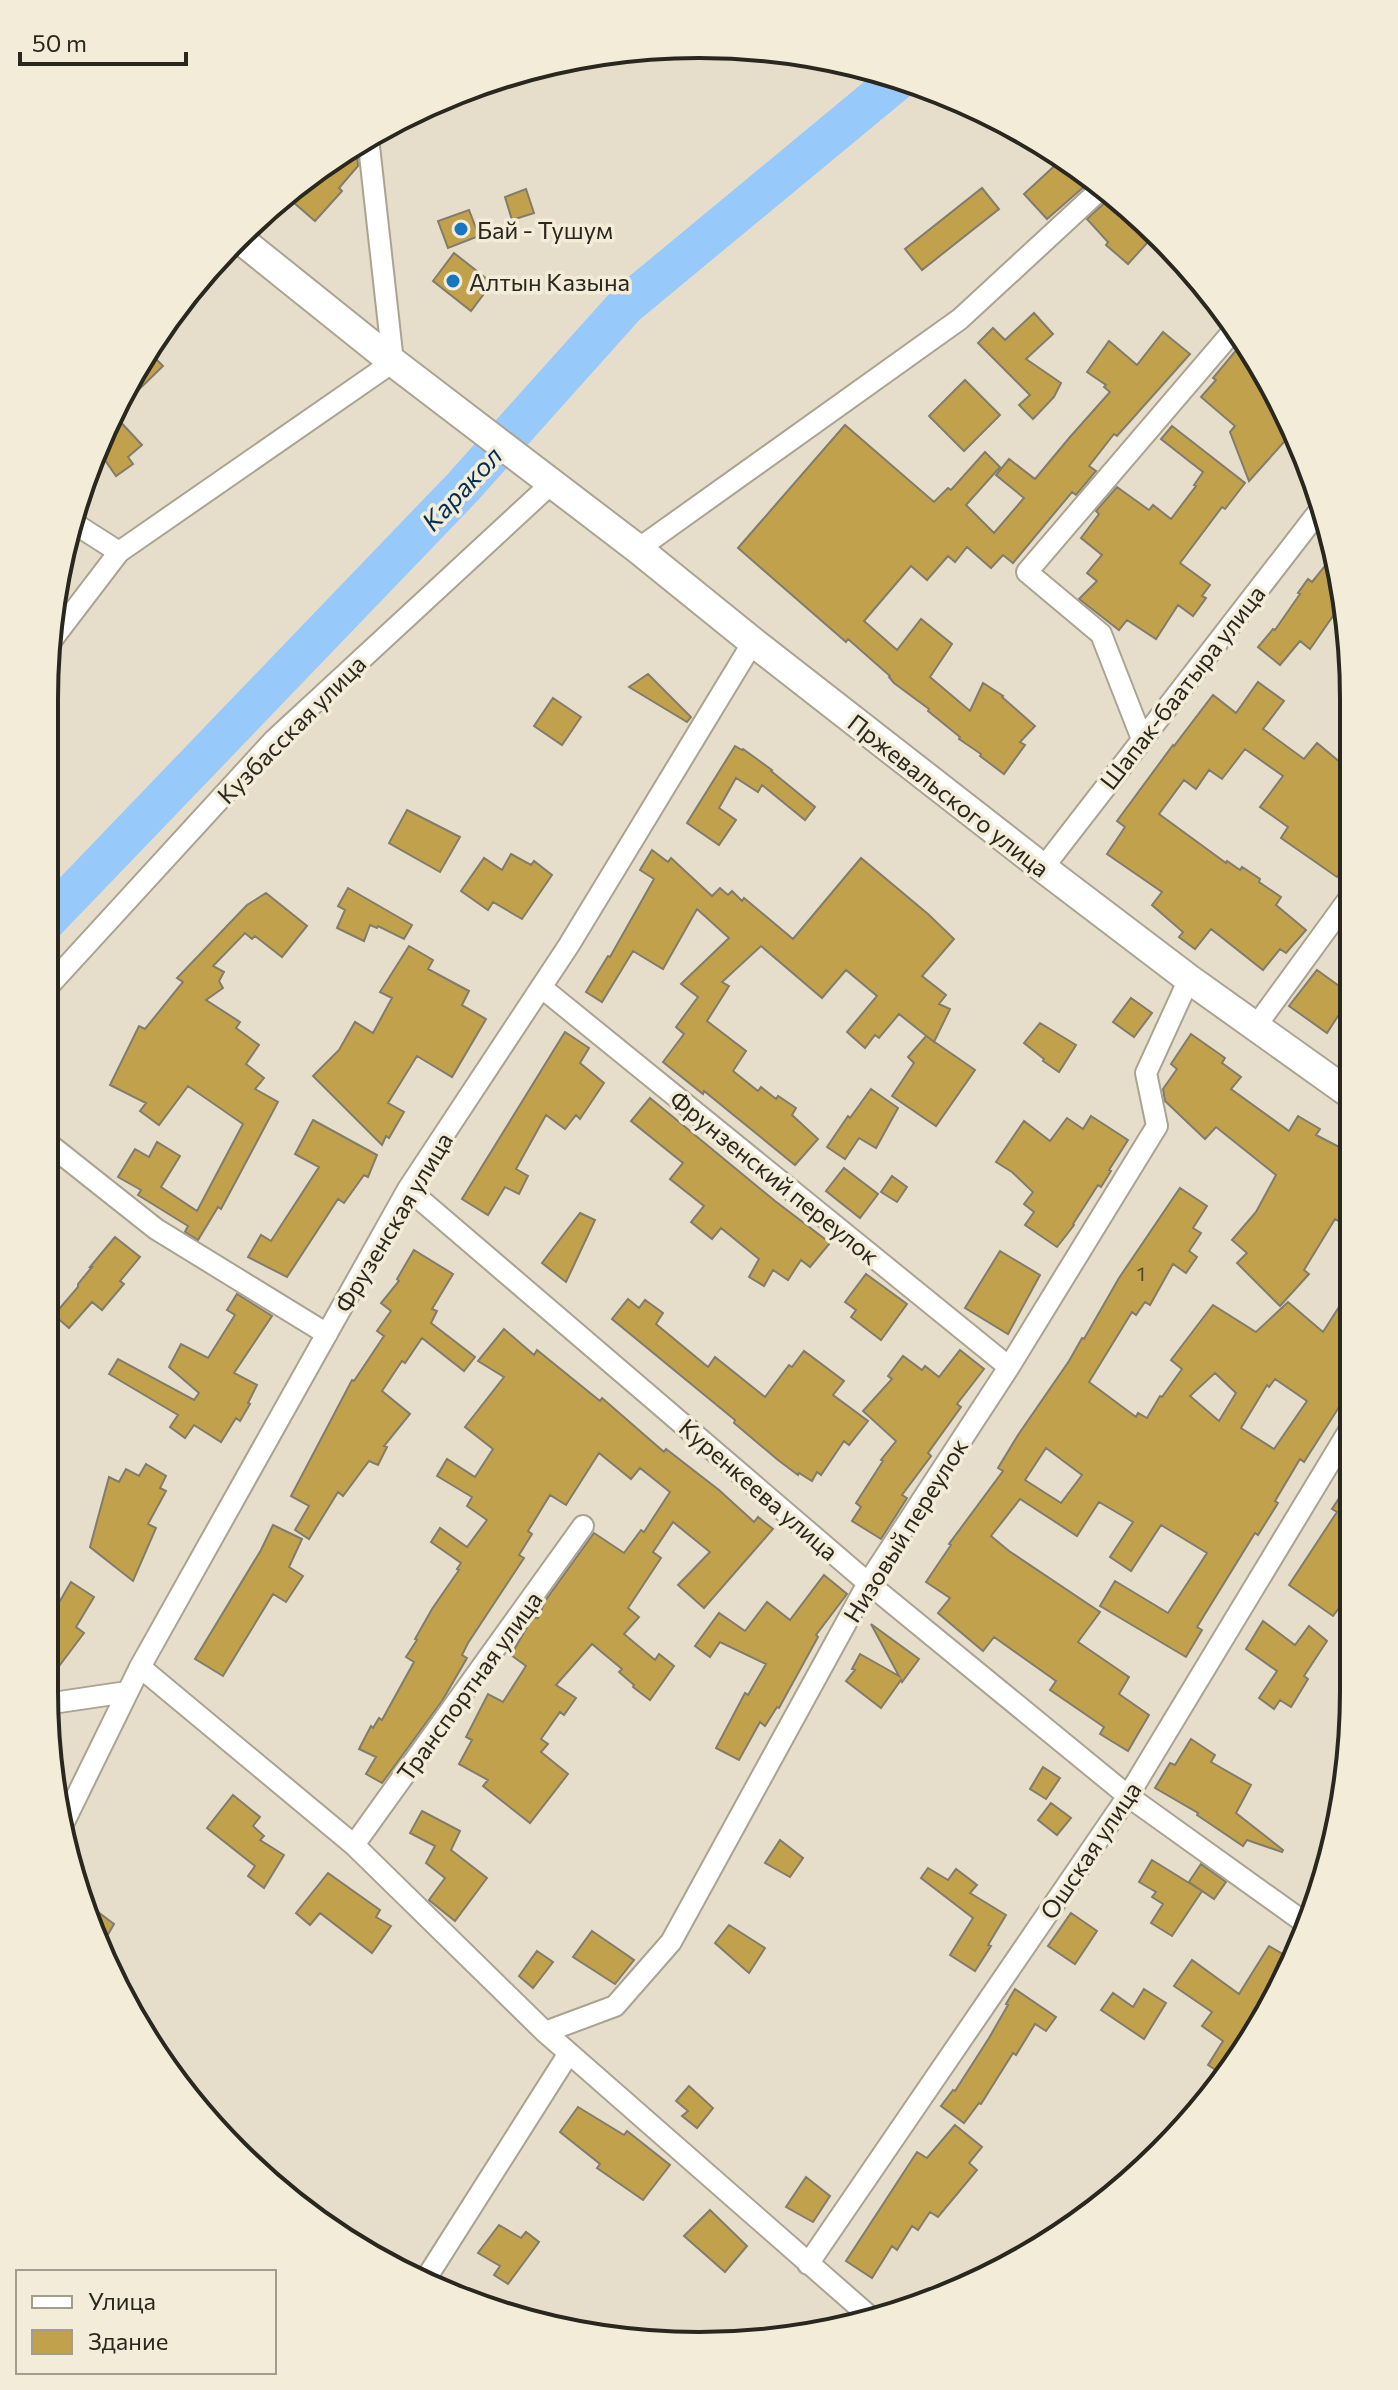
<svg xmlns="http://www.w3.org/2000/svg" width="1398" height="2390" viewBox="0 0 1398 2390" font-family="Commissioner,sans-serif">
  <rect width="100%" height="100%" fill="#e6decb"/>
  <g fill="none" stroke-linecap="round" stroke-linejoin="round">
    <path stroke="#97c9fb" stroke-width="40" d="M45 922 463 487 626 305 899 79"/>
  </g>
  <path fill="#c1a14c" stroke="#837c6a" stroke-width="2" fill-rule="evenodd" d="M356 143 358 166 339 188 342 191 315 221 285 195 335 155Z
    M1062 159 1086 185 1047 219 1024 194Z
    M982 188 999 209 922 270 905 249Z
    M526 189 534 213 512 220 505 197Z
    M1113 195 1157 232 1128 264 1106 245 1108 242 1087 219Z
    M469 210 479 236 448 248 438 221Z
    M454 253 492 283 471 311 433 281Z
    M1034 313 1053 334 1026 359 1061 383 1054 397 1033 419 1019 405 1030 395 978 343 993 328 1005 340Z
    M1163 332 1190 354 1117 436 1114 434 1089 466 1096 471 1076 495 1072 492 1013 563 1003 555 991 568 967 547 955 562 948 556 927 580 911 566 864 621 897 650 921 619 952 644 930 677 970 711 983 683 1003 696 1002 697 1035 726 1020 742 1025 745 1004 774 980 756 981 754 959 739 960 737 928 711 929 709 894 683 889 677 890 676 848 639 846 642 738 548 845 425 934 502 948 488 951 490 985 452 1000 467 966 505 994 533 1024 498 996 475 1009 459 1035 479 1070 437 1110 392 1104 387 1106 385 1087 372 1109 341 1137 365Z
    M1243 342 1266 371 1293 432 1249 481 1230 432 1235 426 1201 397 1216 380 1213 378Z
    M147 350 163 366 123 405 121 403Z
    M965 380 1000 415 964 451 929 416Z
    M115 416 142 445 128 457 133 464 116 476 98 450Z
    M1172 426 1245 483 1225 509 1222 507 1180 563 1210 585 1202 596 1206 598 1193 616 1178 605 1156 639 1127 620 1119 630 1079 599 1097 581 1087 573 1102 555 1081 538 1099 514 1096 511 1117 487 1149 510 1153 505 1171 519 1196 486 1194 485 1203 472 1161 439Z
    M1333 556 1342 603 1310 649 1300 641 1280 665 1258 647 1273 629 1275 630 1300 594 1298 593 1308 579 1312 582Z
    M648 674 691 717 687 722 629 687Z
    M1258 682 1284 701 1263 729 1304 759 1317 743 1353 773V791L1345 801 1353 806V857L1337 877 1281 838 1288 827 1260 807 1283 776 1245 749 1222 779 1209 770 1196 789 1184 780 1159 814 1226 863 1227 861 1240 870 1242 867 1260 879 1259 882 1281 897 1276 905 1306 930 1286 953 1280 949 1263 970 1211 929 1195 949 1179 937 1183 932 1152 905 1162 892 1107 854 1125 827 1117 821 1173 745 1174 746 1213 695 1236 713Z
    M553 698 581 717 562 745 534 726Z
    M735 746 742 750 743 749 772 770 771 771 815 807 805 820 762 785 758 792 736 778 719 808 736 820 719 845 687 823Z
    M407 810 460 837 440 872 389 843Z
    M652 850 668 862 671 858 712 896 720 888 728 895 732 891 742 901 744 898 793 939 861 858 928 914 954 939 922 976 946 995 939 1004 950 1009 934 1042 899 1014 879 1038 875 1035 865 1048 847 1032 877 996 846 970 822 998 761 946 722 982 729 986 707 1021 746 1051 733 1071 758 1091 761 1087 776 1099 778 1096 796 1108 792 1115 818 1139 795 1165 704 1091 703 1094 663 1062 684 1034 676 1027 698 997 681 984 729 938 697 909 663 969 633 951 602 1002 586 992 608 956 610 957 654 879 640 870Z
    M511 854 531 865 534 861 552 875 522 919 493 902 488 910 461 891 484 858 502 870Z
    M348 888 412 925 404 939 378 926 377 928 370 925 364 941 337 928 345 910 338 906Z
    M266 893 307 926 282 957 255 936 252 939 245 933 213 966 224 972 219 981 223 988 206 1000 240 1022 236 1028 259 1045 246 1064 264 1078 255 1089 278 1102 221 1209 218 1207 198 1240 185 1232 188 1226 138 1195 141 1190 118 1177 135 1149 149 1157 157 1142 180 1156 161 1187 197 1211 243 1124 188 1086 159 1125 140 1111 146 1103 110 1085 139 1026 145 1029 183 982 177 978 247 905Z
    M409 946 433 960 428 969 469 991 462 1005 486 1019 452 1077 417 1056 388 1103 404 1112 389 1138 386 1136 382 1145 313 1076 339 1050 355 1022 373 1033 392 998 380 992Z
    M1317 970 1353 996V1025L1338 1016 1327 1033 1289 1006Z
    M1131 998 1152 1013 1134 1037 1113 1022Z
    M1040 1023 1076 1045 1059 1072 1043 1061 1044 1059 1024 1043Z
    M565 1032 589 1048 580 1063 604 1083 580 1119 576 1115 565 1129 546 1115 516 1169 528 1176 519 1194 505 1187 488 1215 462 1199Z
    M1191 1034 1225 1058 1222 1063 1241 1077 1231 1089 1289 1131 1298 1116 1320 1129 1316 1135 1353 1154V1230L1335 1219 1304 1270 1309 1274 1280 1306 1237 1263 1247 1253 1232 1240 1256 1212 1276 1175 1216 1127 1205 1139 1165 1101 1163 1089 1177 1069 1171 1064Z
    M926 1036 975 1070 936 1126 892 1096 914 1063 908 1057Z
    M871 1089 898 1108 876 1148 859 1138 845 1159 827 1147 848 1116 850 1118Z
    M650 1098 775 1201 830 1243 810 1267 801 1260 788 1280 773 1270 764 1286 749 1277 759 1259 721 1228 712 1239 691 1222 704 1206 670 1179 683 1163 631 1121Z
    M1091 1116 1128 1140 1109 1170 1111 1171 1101 1187 1098 1185 1073 1224 1074 1225 1057 1247 1025 1225 1034 1212 1024 1204 1033 1192 1012 1172 996 1162 1024 1121 1050 1141 1067 1118 1083 1129Z
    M313 1120 377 1155 368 1177 364 1175 344 1203 338 1199 287 1277 248 1257 261 1235 271 1241 319 1167 295 1154Z
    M844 1168 878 1194 860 1218 826 1191Z
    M892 1176 907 1187 897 1202 881 1192Z
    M1180 1188 1207 1206 1193 1228 1201 1233 1189 1251 1197 1257 1186 1273 1173 1264 1150 1305 1145 1302 1136 1315 1132 1312 1089 1382 1136 1417 1138 1413 1147 1418 1160 1396 1162 1397 1182 1369 1171 1360 1213 1305 1256 1332 1288 1302 1323 1332 1353 1285V1385L1304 1462 1300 1459 1275 1501 1278 1503 1258 1535 1255 1533 1197 1627 1202 1630 1186 1657 1100 1606 1115 1581 1168 1613 1207 1553 1161 1525 1131 1571 1110 1557 1133 1522 1099 1502 1077 1536 1020 1499 991 1536 1009 1551 1100 1612 1078 1642 1129 1677 1119 1694 1149 1715 1128 1751 1100 1734 1104 1727 1050 1690 1056 1681 994 1637 983 1651 938 1613 950 1598 926 1582 951 1545 949 1544 1003 1471 998 1468 1018 1435 1069 1361 1082 1338 1084 1339 1119 1278ZM1215 1373 1236 1393 1219 1421 1190 1396ZM1275 1379 1307 1401 1274 1449 1241 1428 1267 1385 1269 1387ZM1046 1448 1082 1475 1061 1503 1025 1480Z
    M580 1213 595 1220 566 1282 542 1263Z
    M115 1237 140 1257 120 1281 124 1284 102 1310 92 1302 69 1328 54 1315 78 1287V1284L92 1267H90Z
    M414 1250 453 1274 432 1309 437 1311 431 1323 475 1357 464 1371 422 1338 405 1363 402 1361 382 1391 410 1414 384 1446 387 1447 378 1465 369 1461 343 1496 338 1492 309 1539 295 1530 309 1506 291 1496 352 1380 354 1381 384 1336 377 1331 391 1311 381 1303 399 1281 397 1279Z
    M1000 1251 1040 1275 1008 1334 965 1308Z
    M866 1274 907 1304 881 1340 851 1317 856 1310 845 1302Z
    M237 1294 272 1316 234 1373 257 1385 248 1403 250 1404 240 1421 236 1418 221 1442 194 1425 185 1438 170 1427 178 1415 109 1374 118 1359 194 1400 199 1393 169 1367 181 1344 208 1358 235 1315 227 1310Z
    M628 1299 639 1308 645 1300 663 1313 656 1324 708 1367 715 1357 765 1397 789 1365 792 1367 804 1351 844 1381 833 1395 868 1421 849 1445 844 1441 821 1475 817 1472 812 1481 799 1473 798 1475 778 1460 734 1423 735 1420 612 1319Z
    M504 1329 534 1355 537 1350 600 1401 602 1398 664 1452 666 1449 719 1490 754 1522 758 1517 773 1529 704 1608 678 1585 710 1552 673 1522 653 1552 661 1558 628 1608 639 1617 624 1634 655 1660 659 1654 674 1666 650 1700 633 1687 634 1685 619 1672 622 1669 592 1644 556 1685 576 1698 564 1715 560 1712 541 1739 548 1744 541 1752 568 1774 530 1823 483 1786 488 1780 459 1764 472 1740 466 1737 488 1694 503 1702 526 1666 511 1655 533 1617 538 1618 545 1601 594 1533 624 1553 641 1530 644 1532 670 1492 640 1468 631 1479 599 1453 566 1505 550 1495 528 1531 532 1534 519 1555 524 1558 468 1643 462 1655 467 1658 442 1701 382 1783 366 1774 376 1757 359 1749 371 1726 373 1728 379 1718 382 1720 414 1662 406 1657 417 1640 415 1639 432 1609 459 1570 457 1569 461 1563 431 1542 440 1528 467 1547 487 1520 467 1506 472 1497 437 1476 447 1459 475 1477 493 1449 465 1427 504 1377 478 1361Z
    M960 1350 984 1369 957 1404 961 1407 928 1453 931 1456 902 1495 907 1498 881 1539 852 1521 861 1507 856 1503 883 1461 881 1460 896 1441 863 1411 892 1379 888 1376 903 1356 922 1370 925 1366 939 1377Z
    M146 1464 166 1476 160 1488 166 1491 148 1524 156 1528 133 1581 90 1547 109 1477 119 1482 126 1469 139 1476Z
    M1353 1477V1590L1333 1616 1289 1585 1337 1512 1332 1509Z
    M273 1525 302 1539 289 1567 303 1576 286 1602 273 1594 223 1676 195 1659 261 1550Z
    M824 1575 847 1594 816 1635 818 1637 779 1708 777 1707 765 1726 760 1722 739 1760 716 1748 745 1693 748 1695 766 1664 720 1642 710 1657 695 1646 719 1613 745 1631 767 1602 790 1620Z
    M71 1582 94 1597 76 1627 84 1633 44 1686V1607L53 1613Z
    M1263 1621 1295 1645 1309 1626 1327 1641 1304 1676 1308 1679 1291 1707 1280 1700 1274 1709 1259 1698 1277 1671 1246 1649Z
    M871 1624 919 1659 902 1682 901 1680 881 1708 846 1681 855 1670 852 1669 860 1654 899 1676Z
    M1191 1739 1215 1755 1211 1762 1251 1785 1236 1813 1283 1850 1282 1852 1247 1840 1243 1846 1197 1815 1198 1813 1155 1788 1170 1763 1175 1765Z
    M1043 1767 1060 1778 1046 1799 1030 1789Z
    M233 1795 260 1817 253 1826 264 1836 260 1840 284 1855 264 1888 248 1876 255 1866 207 1828Z
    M1051 1803 1071 1818 1057 1835 1038 1820Z
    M422 1811 460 1831 451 1850 487 1878 455 1921 429 1900 445 1878 426 1863 435 1846 410 1833Z
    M780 1840 803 1858 790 1877 765 1863Z
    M1152 1860 1202 1891 1172 1936 1151 1923 1163 1904 1152 1897 1156 1892 1139 1882Z
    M1201 1864 1226 1882 1214 1899 1189 1882Z
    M928 1868 948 1880 956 1869 977 1885 970 1893 1006 1915 988 1945 991 1946 975 1971 950 1955 973 1918 921 1878Z
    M328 1873 380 1910 376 1917 391 1926 372 1953 320 1913 310 1925 296 1913Z
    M78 1897 114 1924 102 1945 79 1901Z
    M1071 1913 1097 1931 1075 1964 1048 1946Z
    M729 1925 765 1948 749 1973 715 1943Z
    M592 1931 634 1960 615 1984 573 1957Z
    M1269 1946 1291 1959 1277 1986 1271 1983 1250 2018 1259 2023 1244 2055 1225 2076 1208 2065 1223 2041 1202 2026 1212 2012 1174 1986 1192 1960 1239 1994Z
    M537 1951 553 1962 533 1988 519 1976Z
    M1015 1989 1056 2017 1046 2031 1035 2024 1016 2055 1013 2053 981 2104 979 2103 964 2123 941 2106 953 2090 955 2091 989 2038 1008 2005 1006 2004Z
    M1144 1989 1166 2003 1144 2039 1101 2010 1113 1993 1133 2007Z
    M689 2086 713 2108 697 2128 682 2116 688 2111 676 2101Z
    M578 2107 624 2135 627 2131 670 2165 643 2200 597 2168 600 2164 560 2132Z
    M955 2125 982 2147 969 2163 977 2170 938 2217 930 2212 918 2230 912 2226 897 2250 892 2246 872 2278 846 2261 917 2152 927 2158Z
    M806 2177 830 2196 813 2222 786 2207Z
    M710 2210 747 2246 725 2272 684 2236Z
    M499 2225 521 2238 526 2232 539 2242 508 2284 494 2275 500 2266 478 2253Z"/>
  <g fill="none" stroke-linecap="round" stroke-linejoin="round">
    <g stroke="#aba391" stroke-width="24">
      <path id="minor" d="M72 522 119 552
        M638 549 960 319 1103 187
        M48 645 119 552 393 362 368 137
        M1142 739 1101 634 1027 572 1234 330
        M1043 868 1323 506
        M541 987 1009 1367
        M45 990 274 740 552 483
        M1256 1026 1353 893
        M45 1141 156 1229 327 1334
        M408 1189 868 1583 1128 1796 1308 1925
        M140 1667 354 1845 545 2032 868 2315
        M46 1704 127 1692
        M65 1820 140 1667 408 1189 569 945 753 642
        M354 1845 583 1526
        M545 2032 615 2006 671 1942 868 1583 1009 1367 1157 1126 1146 1073 1189 979
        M808 2264 1128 1796 1353 1424
        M427 2277 569 2053"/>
    </g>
    <g stroke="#aba391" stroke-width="32">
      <path id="secondary" d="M236 236 393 362 638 549 753 642 1043 868 1189 979 1353 1096"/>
    </g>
    <use href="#minor" stroke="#fff" stroke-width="20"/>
    <use href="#secondary" stroke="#fff" stroke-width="28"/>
  </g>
  <g fill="#1875c2" stroke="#f3ecd8" stroke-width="3">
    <circle cx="461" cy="229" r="8"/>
    <circle cx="453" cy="281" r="8"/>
  </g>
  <g text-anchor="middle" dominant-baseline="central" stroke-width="7" stroke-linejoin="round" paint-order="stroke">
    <g font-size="20" fill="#50462a">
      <text x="1141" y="1273">1</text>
    </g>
    <g font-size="24" fill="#2a271f" stroke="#f3ecd8" text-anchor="start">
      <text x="477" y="229">Бай - Тушум</text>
      <text x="469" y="281">Алтын Казына</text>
    </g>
    <g font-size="24" fill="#2a271f" stroke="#f3ecd8">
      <text transform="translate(1182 687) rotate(-52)">Шапак-баатыра улица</text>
      <text transform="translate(291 729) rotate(-45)">Кузбасская улица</text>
      <text transform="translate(949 795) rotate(38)">Пржевальского улица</text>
      <text transform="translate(775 1177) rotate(39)">Фрунзенский переулок</text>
      <text transform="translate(393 1222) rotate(-59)">Фрузенская улица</text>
      <text transform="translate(759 1489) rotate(41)">Куренкеева улица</text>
      <text transform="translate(905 1530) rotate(-58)">Низовый переулок</text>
      <text transform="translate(469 1686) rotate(-54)">Транспортная улица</text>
      <text transform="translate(1090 1850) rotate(-56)">Ошская улица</text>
    </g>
    <g font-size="26" font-style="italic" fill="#002f55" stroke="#f3ecd8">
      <text transform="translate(461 488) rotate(-47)">Каракол</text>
    </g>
  </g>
  <path d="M0 0H1398V2390H0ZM699 58H699A641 641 0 0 1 1340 699V1691A641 641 0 0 1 699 2332H699A641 641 0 0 1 58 1691V699A641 641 0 0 1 699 58Z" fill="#f3ecd8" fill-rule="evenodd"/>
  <path fill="none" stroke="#2a271f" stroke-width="4" d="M699 58H699A641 641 0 0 1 1340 699V1691A641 641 0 0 1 699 2332H699A641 641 0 0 1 58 1691V699A641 641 0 0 1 699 58Z"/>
  <rect x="16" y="2270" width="260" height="104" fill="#f3ecd8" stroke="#a39d8e" stroke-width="2"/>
  <rect x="32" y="2296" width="40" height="12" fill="#ffffff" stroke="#a39d8e" stroke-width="2"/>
  <text x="88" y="2310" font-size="24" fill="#2a271f">Улица</text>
  <rect x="32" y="2330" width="40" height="24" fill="#c1a14c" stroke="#a39d8e" stroke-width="2"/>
  <text x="88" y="2350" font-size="24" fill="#2a271f">Здание</text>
  <path d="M20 52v12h166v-12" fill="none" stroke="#2a271f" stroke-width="4"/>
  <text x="32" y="52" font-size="24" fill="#2a271f" stroke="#f3ecd8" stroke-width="6" paint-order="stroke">50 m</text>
</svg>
